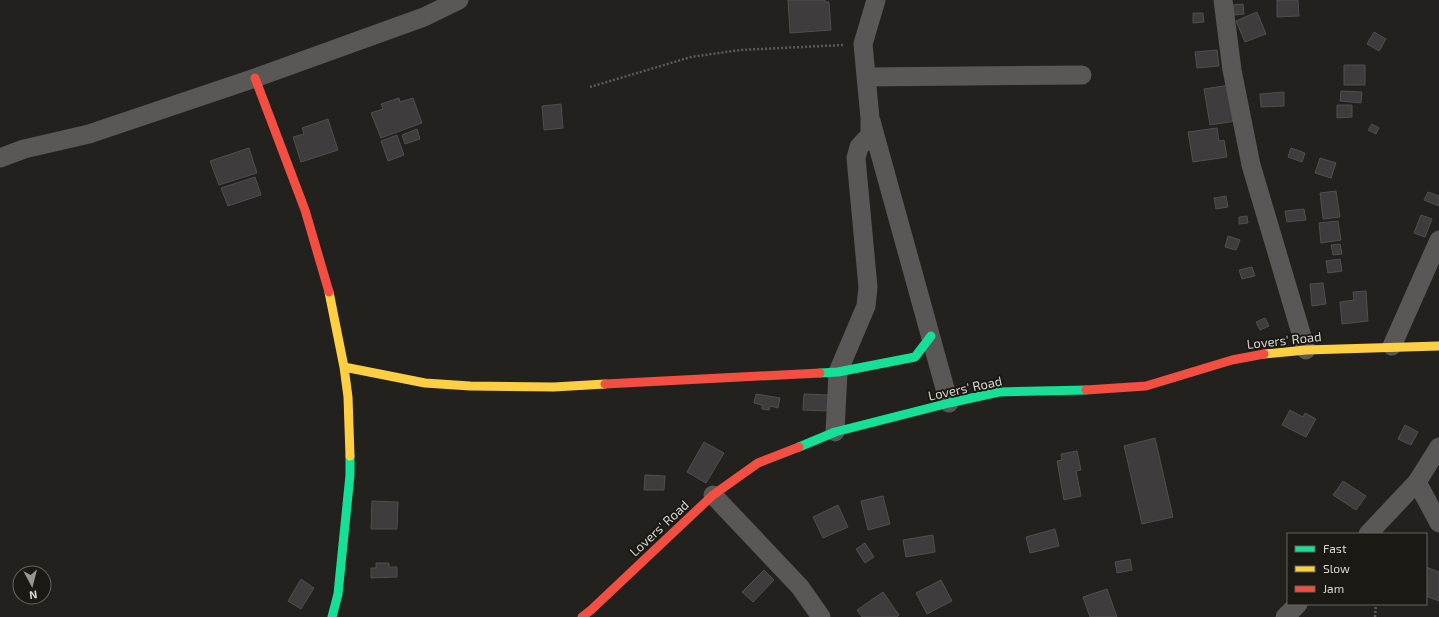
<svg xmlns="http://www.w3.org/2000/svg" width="1439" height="617" viewBox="0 0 1439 617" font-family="'Exo 2',sans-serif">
  <rect width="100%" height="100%" fill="#23211e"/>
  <path fill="#3e3c3c" stroke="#504e4e" d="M788 0H825V2H829L831 30 790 33Z
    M1277 0H1298L1299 16 1277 17Z
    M1243 4 1244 14 1234 15 1233 5Z
    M1257 12 1266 34 1245 42 1236 21Z
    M1193 13H1203L1204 22 1193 23Z
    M1374 32 1386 39 1379 51 1367 44Z
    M1217 50 1219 66 1197 68 1195 52Z
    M1344 65H1365V85H1344Z
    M1230 85 1236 121 1210 125 1204 89Z
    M1341 91 1362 92 1361 103 1340 101Z
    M1284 92V106L1261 107 1260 94Z
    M399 98 400 102 413 98 422 123 381 138 371 113 383 109 381 104Z
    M561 104 563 128 544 130 542 106Z
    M1337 105H1352V117L1337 118Z
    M328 119 338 150 301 162 293 137 304 134 302 128Z
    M1372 124 1379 128 1376 134 1368 130Z
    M1217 128 1219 141 1224 140 1227 157 1193 162 1188 132Z
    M417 129 420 139 405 144 402 135Z
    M397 135 404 155 388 161 381 141Z
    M249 148 257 173 219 185 210 161Z
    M1291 148 1305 153 1302 162 1288 157Z
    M1320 158 1336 163 1331 178 1315 173Z
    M255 177 261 195 228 206 221 188Z
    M1336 191 1340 217 1323 219 1320 193Z
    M1428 192 1439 196V206L1424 200Z
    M1226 196 1228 207 1216 209 1214 198Z
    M1304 209 1306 220 1287 222 1285 211Z
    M1421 215 1432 219 1425 237 1414 233Z
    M1247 216 1248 223 1239 224V217Z
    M1338 221 1341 240 1321 243 1319 223Z
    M1228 236 1240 240 1236 250 1225 247Z
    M1340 244 1342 254 1333 255 1331 245Z
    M1340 259 1342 271 1328 273 1326 261Z
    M1252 267 1255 276 1242 279 1239 270Z
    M1323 283 1326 304 1312 306 1310 284Z
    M1366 291 1368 321 1342 324 1340 302 1354 300 1353 292Z
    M1265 318 1269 326 1260 330 1256 322Z
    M756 394 780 398 778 408 770 406 769 410 762 409V405L754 403Z
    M804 394 830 395 829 411 803 410Z
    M1290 410 1303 417 1305 413 1316 419 1306 437 1282 425Z
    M1405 425 1418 432 1411 445 1398 439Z
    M1155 438 1173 517 1142 524 1124 446Z
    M704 442 724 453 706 483 687 472Z
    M1077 451 1081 470 1076 471 1081 496 1064 500 1057 461 1062 460 1061 454Z
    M645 475 665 476 664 490H644Z
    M1343 481 1366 496 1356 510 1333 495Z
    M883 496 890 524 868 530 861 501Z
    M372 501 398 502 397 529H371Z
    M838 505 848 527 823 538 813 517Z
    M1055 529 1059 546 1030 553 1026 537Z
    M933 535 935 552 906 557 903 540Z
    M865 543 874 557 865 563 856 549Z
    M1130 559 1132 570 1117 573 1115 562Z
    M376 563H389V567H397V577L371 578V568H376Z
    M1426 567 1439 572V601L1426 596Z
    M764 570 774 580 753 602 742 592Z
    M301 579 314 588 301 609 288 601Z
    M941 580 952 601 927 614 916 593Z
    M1107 589 1117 617H1090L1083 597Z
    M883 592 899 615 897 617H862L857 610Z"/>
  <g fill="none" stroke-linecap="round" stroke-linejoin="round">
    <path stroke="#5c5b5a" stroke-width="2.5" stroke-dasharray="2 2" stroke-linecap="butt" d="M590 87 691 57 740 50 843 45
      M1375 617 1376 604"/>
    <path stroke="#595857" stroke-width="19" d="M1223 0 1232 70 1251 165 1306 350
      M866 77 1082 75
      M871 121 949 403
      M0 158 24 149 89 134 255 78 424 17 459 0
      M1392 346 1439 240
      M835 432 838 372 866 306 868 287 856 158 859 147 869 136 870 132V118L863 44 876 0
      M1417 482 1439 523
      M713 495 800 587 821 617
      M1368 534 1417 482 1439 447
      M1285 617 1298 604"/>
    <path stroke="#16e098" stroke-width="9" d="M820 373 838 372 915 357 931 336
      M799 447 835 432 949 403 999 392 1086 390
      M332 617 338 594 350 475V456"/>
    <path stroke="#ffcf43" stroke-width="9" d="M329 292 344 367 348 397 350 456
      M1264 354 1306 350 1439 346
      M344 367 425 383 470 386 554 387 605 384"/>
    <path stroke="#f24e42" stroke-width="9" d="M255 78 305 210 329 292
      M605 384 820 373
      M1086 390 1146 386 1232 360 1264 354
      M582 617 591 610 713 495 758 463 799 447"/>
  </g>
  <g text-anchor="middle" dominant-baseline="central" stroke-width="4" stroke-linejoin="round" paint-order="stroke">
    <g font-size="13" fill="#d8d7d3" stroke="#1b1914">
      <text transform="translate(1284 340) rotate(-6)">Lovers' Road</text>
      <text transform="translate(965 388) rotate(-12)">Lovers' Road</text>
      <text transform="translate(659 528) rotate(-43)">Lovers' Road</text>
    </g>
  </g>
  <rect x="1287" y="533" width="140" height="72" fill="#1b1914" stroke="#676560"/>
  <rect x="1295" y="546" width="20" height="6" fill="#16e098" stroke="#676560"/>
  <text x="1323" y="553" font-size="12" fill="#d8d7d3">Fast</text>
  <rect x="1295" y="566" width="20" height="6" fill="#ffcf43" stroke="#676560"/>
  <text x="1323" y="573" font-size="12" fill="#d8d7d3">Slow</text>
  <rect x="1295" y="586" width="20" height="6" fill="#f24e42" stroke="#676560"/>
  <text x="1323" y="593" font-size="12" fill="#d8d7d3">Jam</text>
  <g transform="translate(32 585) rotate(173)"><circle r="19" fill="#1b1914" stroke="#676560"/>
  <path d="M0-3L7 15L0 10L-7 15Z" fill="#999794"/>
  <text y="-6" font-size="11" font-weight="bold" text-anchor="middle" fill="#d8d7d3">N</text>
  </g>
</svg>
